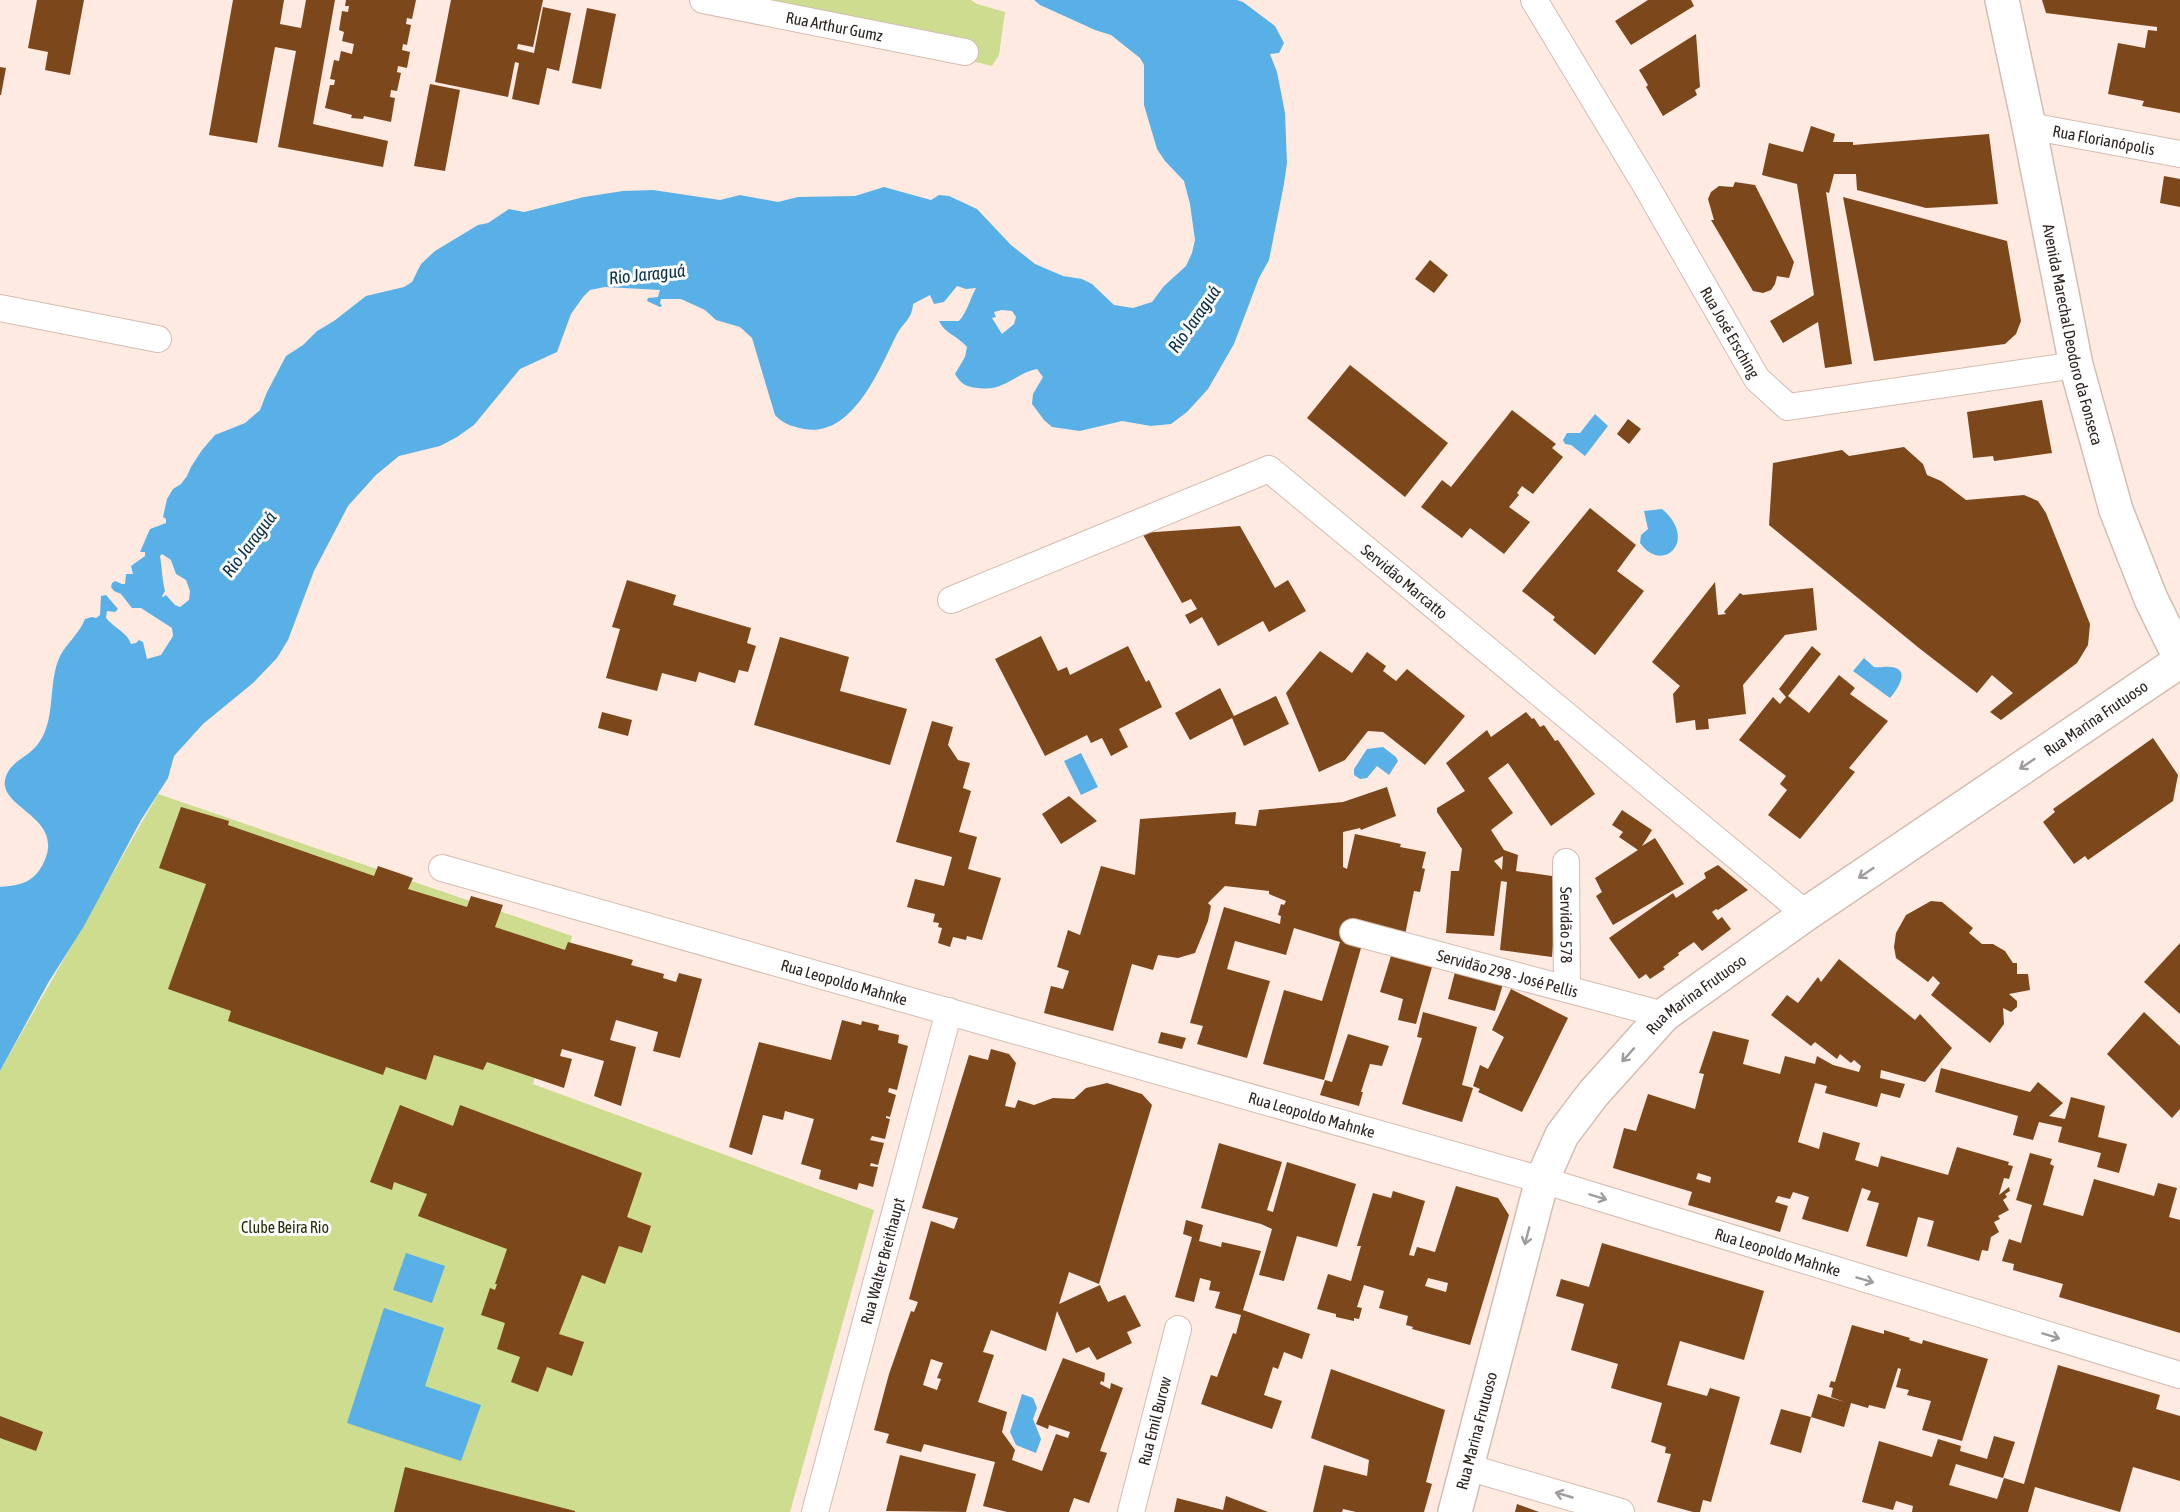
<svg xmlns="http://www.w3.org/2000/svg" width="2180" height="1512" viewBox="0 0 2180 1512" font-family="'Asap Condensed',sans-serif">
  <rect width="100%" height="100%" fill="#feeae0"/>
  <path fill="#cddc8f" d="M723 0H971L977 4 1005 12 999 55 992 66Z
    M158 794 572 936 533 1084 874 1210 790 1512H0V1071Z"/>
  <path fill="#59b0e6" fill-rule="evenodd" d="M1034 0H1237L1243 2 1275 26 1284 43 1279 53 1270 54 1277 72 1285 113 1287 163 1284 184 1269 260 1259 278 1234 344 1208 389 1187 412 1171 424 1151 426 1122 421 1080 431 1052 427 1044 420 1032 404 1033 394 1043 377 1037 369C1015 373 1005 392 978 388 966 387 961 384 955 374L965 357 967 347C958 336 945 334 939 321H959C967 312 970 299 976 288L966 289 957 286 944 302 934 304 930 295 913 304C912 320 902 323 896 336 879 370 852 438 804 429 791 426 783 424 775 415L752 338 740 327 716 320 705 310 681 299H661L660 303 662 306 660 307 647 301 648 298 658 297 660 290 605 287 590 290 583 297 571 314 557 352 520 369 474 425 457 437 440 446 399 456 376 475 348 506 314 571 288 640 277 658 253 683 203 724 174 756 168 778 141 820 84 926 48 983 0 1071V887C21 885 34 883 44 862 65 817 0 809 5 780 9 761 28 758 38 744 56 720 48 688 58 661 63 646 79 635 85 619L92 617 96 618 100 615 101 596 106 595 118 609 115 612 107 611 106 618C114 628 127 632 131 644L136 643 139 640 143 642 147 659 161 655 173 636 172 628 141 608H132L121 594 114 591 111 587 112 583 115 581 122 584H125L126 574H133L131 566 145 556V552H140L150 529 166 523V519L163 517 167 499 173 489 181 484 187 476 191 467 202 450 215 435 245 423 260 410 267 392 286 356 303 345 317 331 334 321 366 296 404 287 412 282 421 264 435 251 478 225 488 223 509 209 524 212 584 197 623 191 653 190 720 200 740 195 778 202 798 197 855 196 884 187 931 200 939 195 949 196 977 209 1011 245 1035 264 1063 276 1082 279 1092 284 1114 305 1133 308 1152 302 1164 286 1186 266 1192 253 1195 240 1190 204 1184 181 1165 161 1157 149 1144 105V65L1140 58 1111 35 1095 30 1040 5ZM1002 310 1012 311 1016 317 1014 324 1002 334 992 318 996 317 994 312ZM162 554 171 560 176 574 186 580 190 591 189 600 180 607 175 605 166 595 163 597 162 596 165 591C162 579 162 568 160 556Z
    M1595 414 1608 426 1585 456 1571 445 1565 444 1563 440 1567 433H1580Z
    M1662 509C1699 540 1663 575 1640 543L1641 535 1648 529 1644 511Z
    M1864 658 1874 667C1880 668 1885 666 1890 667 1912 668 1897 690 1890 698L1853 671Z
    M1383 747 1396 757 1398 761 1389 775 1377 766 1367 778 1360 779 1354 775V769L1367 749Z
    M1081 753 1098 787 1081 795 1064 761Z
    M406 1253 445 1266 432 1303 393 1290Z
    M384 1308 444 1328 425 1386 481 1405 461 1461 347 1423Z
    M1022 1394 1033 1398 1037 1408 1033 1419 1041 1439 1036 1453 1016 1445 1010 1432Z"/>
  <path fill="#7c471b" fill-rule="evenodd" d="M37 0H84L70 75 45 70 48 52 28 48Z
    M233 0H284L280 24 301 28 306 0H335L313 124 388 141 383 167 278 147 296 51 275 47 257 143 209 135Z
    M346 0H416L412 19 407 18 406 24 411 25 407 45 403 44 402 50 410 52 407 68 398 66 397 72 401 73 397 91 391 90 390 97 395 98 391 122 364 116 363 119 351 118 352 115 325 108 330 85H334L335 80 330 79 334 60 339 61 341 51 352 54 354 44 342 41 344 32 339 30 342 11 348 12 349 6H345Z
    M451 0H543L533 47 518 44 517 49 534 53 543 7 571 13 559 71 547 68 539 105 512 99 519 63 515 62 508 97 435 82Z
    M1648 0H1691L1694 6 1631 45 1615 21Z
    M2042 0H2180V113L2142 106 2144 101 2108 94 2118 43 2145 48 2148 30 2157 31V27L2046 13Z
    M587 8 616 14 601 89 572 83Z
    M1696 34 1700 87 1695 90 1697 95 1663 116 1646 87 1648 85 1639 70Z
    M0 67 6 68 1 95H0Z
    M430 84 460 90 445 171 414 166Z
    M1811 126 1835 134 1833 142H1853V145L1989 134 1998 204 1926 208 1857 190 1856 174H1834L1829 193 1826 192 1852 364 1825 368 1818 322 1783 343 1770 321 1814 295 1797 184 1762 175 1769 143 1803 152Z
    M2164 176 2180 179V207L2160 203Z
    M1735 182 1755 185 1794 262 1789 278 1777 276 1775 284 1771 290 1763 293 1753 291 1711 220H1714L1708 199 1711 192 1719 186 1733 187Z
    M1843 197 2007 241 2021 321 2016 334 2005 344 1874 361Z
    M1430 260 1448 275 1434 293 1415 279Z
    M1350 365 1448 443 1405 497 1307 418Z
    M2042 400 2052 453 1994 461 1993 456 1973 458 1967 412Z
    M1512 410 1556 444 1552 448 1563 457 1533 494 1522 486 1517 493 1519 495 1509 507 1530 522 1504 554 1470 528 1462 538 1421 507 1442 480 1451 487Z
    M1628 419 1641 429 1629 444 1617 434Z
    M1904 447 1923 464 1927 475 1941 481 1966 500 2024 495 2038 501 2046 513 2090 624 2088 645 2077 663 2001 720 1990 712 2013 693 1992 675 1977 693 1919 648 1769 525 1773 463 1842 450 1849 456Z
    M1590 508 1636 545 1617 571 1644 591 1595 655 1553 620 1555 617 1522 591Z
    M1240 526 1275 588 1288 580 1306 611 1269 632 1263 621 1218 646 1202 617 1190 624 1185 615 1197 609 1191 599 1182 603 1142 533Z
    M627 580 676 595 673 605 751 628 747 643 756 646 748 672 739 670 735 683 699 672 696 682 662 673 657 691 606 678 620 629 612 627Z
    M1715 582 1718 615 1726 614 1724 612 1740 593 1743 595 1813 588 1817 630 1785 635 1743 685 1746 714 1708 719 1709 729 1696 730 1695 720 1676 723 1673 694 1680 686 1652 662Z
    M1041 636 1058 671 1067 667 1070 675 1128 646 1146 682 1149 680 1162 707 1119 729 1128 747 1111 756 1102 738 1091 743 1087 735 1045 756 995 659Z
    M780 637 849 657 840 691 907 709 890 765 754 725Z
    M1812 646 1821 654 1788 696 1809 713 1839 675 1855 688 1850 694 1888 721 1849 768 1855 772 1800 839 1768 815 1787 790 1780 784 1786 776 1739 740 1773 697 1780 704 1786 697 1779 689Z
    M1320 651 1352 673 1367 652 1386 666 1383 671 1396 681 1407 669 1465 716 1425 765 1383 732 1368 731 1345 760 1319 772 1286 693Z
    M1220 688 1234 716 1276 696 1289 724 1244 746 1232 718 1190 740 1175 713Z
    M602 712 632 720 628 736 598 728Z
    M1526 712 1532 719 1534 718 1540 727 1544 725 1555 741 1558 740 1595 794 1551 826 1508 763 1488 778 1513 813 1491 830 1504 850 1518 855 1516 871 1559 877 1552 957 1500 950 1507 882 1501 881 1494 936 1446 933 1451 871H1459L1462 849 1437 812V808L1465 791 1446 763 1487 730 1491 737ZM1503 856 1502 870 1494 861Z
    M932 721 953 727 948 745 958 760 970 763 963 788 971 791 959 832 977 837 968 869 1001 878 982 940 967 936 966 940 953 937 950 947 938 943 942 928 938 927 939 923 933 922 935 914 907 907 915 879 944 886 952 857 896 842Z
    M2153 738 2178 775 2173 801 2088 860 2085 856 2074 864 2043 822 2055 812 2053 809Z
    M1387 787 1396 816 1361 830 1360 828 1343 832V867L1347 869 1355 834 1401 844 1400 847 1426 852 1422 868 1425 869 1420 892 1414 891 1405 935 1344 921V943L1361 948 1324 1080 1263 1064 1284 990 1322 1001 1340 942 1294 928 1286 955 1235 941 1227 969 1270 981 1247 1058 1197 1044 1203 1026 1190 1023 1224 907 1280 924 1281 916 1278 915 1281 904 1284 905 1286 901 1269 894V891L1225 886 1208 903 1211 906 1208 921 1195 953 1178 958 1158 955 1153 970 1132 964 1113 1031 1044 1013 1051 986 1063 989 1069 971 1057 967 1068 930 1080 935 1101 866 1135 875 1140 819 1236 812 1235 824 1256 826 1259 810 1343 802Z
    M1069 796 1097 821 1061 844 1042 814Z
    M181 807 229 821 228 825 374 876 378 866 413 878 408 889 467 907 471 896 503 905 495 927 565 950 568 942 633 960 631 965 664 974 663 978 676 982 679 973 702 979 680 1058 653 1051 658 1032 616 1020 610 1040 636 1047 621 1106 594 1096 604 1061 562 1049 560 1056 572 1059 564 1088 487 1062 483 1070 434 1055 426 1080 386 1067 383 1075 228 1021 231 1011 168 989 206 884 159 868Z
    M1622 810 1652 830 1642 846 1655 838 1684 884 1613 925 1596 896 1602 892 1595 878 1638 850 1619 837 1623 832 1612 825Z
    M1718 865 1748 890 1718 910 1716 909 1712 912 1718 920 1722 917 1731 929 1702 951 1694 942 1678 953 1679 955 1663 967 1665 969 1650 979 1646 974 1639 979 1609 938 1673 893 1676 898 1706 878 1704 873Z
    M1931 901 1942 902 1973 928 1969 933 1982 944H1993L2005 951 2013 963H2017V974H2028L2030 990 2009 994 2017 1001V1007L2011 1012 2003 1008 2004 1024 1990 1043 1931 995 1940 983 1933 976 1928 982 1896 958 1894 947 1896 933 1906 915Z
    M2180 943V1014L2144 982Z
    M1391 956 1432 967 1416 1024 1398 1020 1403 999 1380 992Z
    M1839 959 1915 1020 1920 1014 1952 1048 1925 1082 1881 1070 1880 1078 1905 1084 1900 1098 1881 1093 1877 1107 1825 1093 1827 1086 1815 1083 1798 1142 1819 1149 1823 1132 1860 1143 1855 1160 1878 1167 1881 1156 1948 1175 1957 1147 2009 1162 2008 1165 2013 1166 2009 1179 2004 1178 1999 1195 2009 1187 2010 1191 2005 1194 2007 1197 2003 1200 2009 1210 1998 1216 2000 1219 1994 1222 1999 1232 1991 1237 1988 1251 1982 1250 1979 1261 1927 1246 1934 1221 1918 1217 1907 1257 1866 1246 1879 1203 1867 1200 1871 1191 1862 1188 1848 1232 1802 1219 1809 1197 1793 1192 1790 1199 1778 1196 1775 1202 1788 1206 1780 1232 1688 1205 1692 1192 1613 1168 1624 1128 1636 1131 1648 1094 1695 1109 1704 1074 1699 1073 1713 1031 1749 1040 1743 1064 1780 1074 1785 1056 1815 1064 1817 1056 1833 1065 1859 1072 1861 1066 1854 1060 1851 1063 1840 1054 1837 1059 1815 1042 1811 1046 1771 1015 1787 995 1798 1003 1818 977 1821 982ZM1698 1173 1711 1177 1710 1183 1696 1179Z
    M1455 972 1503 984 1495 1011 1448 999Z
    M1511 989 1568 1018 1522 1112 1478 1092 1480 1089 1473 1086 1480 1065 1488 1069 1504 1037 1492 1030Z
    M1423 1012 1477 1027 1462 1085 1473 1088 1462 1122 1402 1104 1422 1038 1417 1037Z
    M2144 1012 2180 1046V1109L2172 1118 2107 1054Z
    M842 1020 861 1025 862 1021 879 1025 878 1030 899 1035 898 1043 908 1046 897 1090 889 1088 888 1092 896 1095 890 1117 886 1116V1118L890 1119 885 1139 872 1136 870 1140 884 1143 878 1165 871 1163 870 1166 878 1167 873 1187 859 1183 857 1190 819 1179 821 1170 801 1164 814 1119 785 1111 783 1120 763 1115 752 1155 729 1147 759 1042 831 1060Z
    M1161 1032 1186 1038 1182 1049 1158 1043Z
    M1348 1034 1389 1046 1382 1066 1370 1064 1361 1092H1363L1359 1106 1320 1095 1325 1080 1332 1082Z
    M991 1049 1009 1054 1016 1063 1005 1106 1015 1108 1018 1100 1034 1105 1053 1098 1074 1099 1086 1088 1107 1083 1142 1094 1152 1105 1099 1284 1069 1272 1059 1304 1100 1285 1108 1302 1125 1295 1141 1326 1127 1332 1132 1343 1097 1360 1089 1347 1076 1353 1057 1311 1046 1351 991 1330 983 1352 994 1355 978 1402 1007 1412 1002 1432 1015 1450 1012 1460 1042 1471 1056 1434 1068 1438 1070 1432 1049 1425 1048 1429 1036 1424 1063 1358 1105 1373 1104 1382 1101 1381 1100 1384 1110 1389 1111 1383 1123 1388 1100 1451 1107 1453 1089 1503 1074 1498 1069 1512H1007L983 1506 995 1462 924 1444 921 1452 886 1443 889 1434 874 1430 889 1374 911 1311 914 1312 918 1302 909 1299 931 1221 954 1229 958 1218 922 1208 969 1055 988 1060ZM931 1359 943 1363 937 1378 941 1379 937 1390 923 1385Z
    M1941 1068 2030 1092 2038 1082 2063 1103 2049 1116 2065 1119 2071 1097 2105 1106 2098 1137 2127 1144 2119 1173 2097 1167 2101 1153 2058 1142 2062 1127 2039 1122 2033 1140 2013 1135 2018 1116 1935 1092Z
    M400 1105 453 1126 460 1105 642 1173 627 1217 651 1226 642 1253 619 1246 605 1284 582 1275 559 1334 584 1342 572 1376 547 1367 538 1392 511 1382 520 1357 497 1349 505 1323 481 1315 490 1288 495 1290 497 1284H495L507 1249 418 1216 427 1194 394 1182 392 1190 370 1182Z
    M1219 1143 1282 1162 1267 1210 1273 1212 1287 1162 1356 1184 1337 1247 1297 1236 1284 1281 1259 1275 1272 1229 1261 1224 1201 1208Z
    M2030 1153 2052 1159 2050 1164 2054 1166 2043 1205 2083 1216 2094 1179 2154 1196 2158 1183 2177 1188 2169 1217 2180 1220V1333L2059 1297 2063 1284 2013 1270 2014 1264 2002 1261 2009 1239 2021 1243 2032 1205 2016 1200Z
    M1456 1186 1498 1198 1509 1215 1470 1345 1412 1329 1413 1327 1406 1325 1408 1316 1379 1308 1384 1291 1364 1285 1357 1307 1362 1308 1359 1319 1354 1318V1321L1336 1317V1314L1317 1309 1328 1274 1351 1281 1361 1246H1357L1373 1193 1391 1198 1393 1191 1425 1201 1409 1255 1414 1256 1417 1247 1435 1252ZM1428 1278 1448 1283 1446 1292 1425 1286Z
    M1186 1220 1203 1225 1199 1241 1221 1247 1222 1242 1261 1251 1243 1310 1310 1334 1302 1359 1284 1352 1278 1369 1273 1367 1264 1395 1282 1401 1272 1429 1201 1404 1211 1375 1217 1377 1233 1333 1236 1334 1241 1315 1215 1308 1220 1292 1209 1290 1211 1281 1200 1278 1194 1302 1175 1297 1192 1237 1183 1234Z
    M1602 1243 1764 1291 1744 1360 1680 1341 1667 1385 1707 1396 1710 1388 1740 1397 1711 1502 1703 1500 1700 1512H1693L1657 1502 1671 1454 1665 1453 1666 1447 1651 1442 1662 1403 1611 1388 1618 1364 1571 1350 1584 1304 1556 1296 1561 1279 1589 1287Z
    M1852 1325 1884 1334V1330L1910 1338 1909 1340 1922 1344 1923 1340 1988 1359 1962 1441 1922 1430 1931 1401 1907 1395 1909 1390 1896 1387 1901 1369 1898 1368 1885 1409 1869 1405 1868 1408 1851 1403 1844 1427 1811 1417 1818 1394 1845 1402 1831 1397 1833 1388 1829 1387 1831 1381 1835 1382Z
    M2058 1365 2160 1395 2156 1409 2180 1416V1481L2133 1467 2120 1512 2035 1487 2028 1512H1912L1913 1506 1896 1501 1893 1510 1862 1502 1879 1441 1932 1457 1938 1439 1961 1446 1960 1451 1987 1459 1994 1436 2015 1442 2003 1478 1956 1464 1949 1485 1997 1499 2004 1478 2024 1484Z
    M1331 1369 1445 1410 1426 1482 1432 1484 1424 1512H1356L1343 1509 1342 1512H1313L1324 1465 1367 1476 1369 1460 1311 1438Z
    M1781 1409 1811 1417 1801 1453 1770 1444Z
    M0 1416 43 1432 36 1451 0 1438Z
    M900 1455 976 1474 966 1512 886 1511Z
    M405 1467 575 1511V1512H394Z
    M1226 1496 1268 1512H1174L1177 1498 1223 1510Z
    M1517 1504 1539 1512H1515Z"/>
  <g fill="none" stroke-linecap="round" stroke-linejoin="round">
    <g stroke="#d4bcb0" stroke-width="28">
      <g id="street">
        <path id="s1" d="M703 0 965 52"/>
        <path id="s2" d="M1534 0 1645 184 1757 379 1788 407 2076 365"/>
        <path id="s3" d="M2029 126 2180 154"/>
        <path d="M0 308 158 339"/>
        <path id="s4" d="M951 600 1269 469 1806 914"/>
        <path id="s5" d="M1566 862 1567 989"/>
        <path id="s6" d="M442 868 1542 1180 2180 1375"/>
        <path id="s7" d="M1353 932 1664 1015"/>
        <path d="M1467 1467 1621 1512"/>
        <path id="s8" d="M815 1512 949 1011"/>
        <path id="s9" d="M1131 1512 1178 1329"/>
      </g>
    </g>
    <g stroke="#d4bcb0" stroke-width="36">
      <g id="secondary">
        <path id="s10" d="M1455 1512 1542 1180 1562 1135 1593 1094 1664 1015 1806 914 2180 661"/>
      </g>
    </g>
    <g stroke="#d4bcb0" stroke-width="36">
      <g id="primary">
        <path id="s11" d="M2002 0 2029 126 2076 365 2116 510 2151 599 2180 658"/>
      </g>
    </g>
    <use href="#street" stroke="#fff" stroke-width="26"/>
    <use href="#secondary" stroke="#fff" stroke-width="33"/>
    <use href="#primary" stroke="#fff" stroke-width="33"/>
  </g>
  <defs><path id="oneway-shaft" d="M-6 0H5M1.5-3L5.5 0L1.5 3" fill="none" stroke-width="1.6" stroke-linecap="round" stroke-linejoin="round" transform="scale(1.5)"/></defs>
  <g stroke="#a09c9b">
    <use href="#oneway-shaft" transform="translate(2027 764) rotate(146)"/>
    <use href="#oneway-shaft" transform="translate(1866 873) rotate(146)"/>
    <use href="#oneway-shaft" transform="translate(1628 1055) rotate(132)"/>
    <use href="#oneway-shaft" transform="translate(1598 1197) rotate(17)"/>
    <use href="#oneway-shaft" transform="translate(1527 1236) rotate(105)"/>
    <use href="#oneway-shaft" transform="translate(1865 1280) rotate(17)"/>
    <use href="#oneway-shaft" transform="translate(2051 1336) rotate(17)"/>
    <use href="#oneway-shaft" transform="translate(1564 1495) rotate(-164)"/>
  </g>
  <g text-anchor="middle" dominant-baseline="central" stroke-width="6" stroke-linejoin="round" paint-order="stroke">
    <g font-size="16" fill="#2d2420" stroke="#fcfcfc">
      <text stroke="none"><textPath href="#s1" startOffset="134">Rua Arthur Gumz</textPath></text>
      <text stroke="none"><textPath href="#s3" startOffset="76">Rua Florianópolis</textPath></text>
      <text stroke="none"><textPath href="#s2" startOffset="386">Rua José Ersching</textPath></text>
      <text stroke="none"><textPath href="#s11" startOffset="342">Avenida Marechal Deodoro da Fonseca</textPath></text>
      <text stroke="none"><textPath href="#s4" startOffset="520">Servidão Marcatto</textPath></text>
      <text stroke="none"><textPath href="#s10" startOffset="1074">Rua Marina Frutuoso</textPath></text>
      <text stroke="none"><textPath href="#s5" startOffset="63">Servidão 578</textPath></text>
      <text stroke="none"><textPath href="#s7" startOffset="160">Servidão 298 - José Pellis</textPath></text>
      <text stroke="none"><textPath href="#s6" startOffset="418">Rua Leopoldo Mahnke</textPath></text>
      <text stroke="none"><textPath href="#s10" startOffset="588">Rua Marina Frutuoso</textPath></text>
      <text stroke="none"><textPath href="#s6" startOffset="904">Rua Leopoldo Mahnke</textPath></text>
      <text stroke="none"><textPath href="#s6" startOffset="1390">Rua Leopoldo Mahnke</textPath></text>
      <text stroke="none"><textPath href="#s8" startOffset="260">Rua Walter Breithaupt</textPath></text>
      <text stroke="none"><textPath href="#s9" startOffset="94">Rua Emil Burow</textPath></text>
      <text stroke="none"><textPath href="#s10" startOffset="84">Rua Marina Frutuoso</textPath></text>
    </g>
    <g font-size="16" fill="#282d07" stroke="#fcfcfc">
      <text x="285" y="1227">Clube Beira Rio</text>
    </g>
    <g font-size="18" font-style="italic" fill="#072f45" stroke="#fcfcfc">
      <text transform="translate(647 274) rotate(-6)">Rio Jaraguá</text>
      <text transform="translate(1194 319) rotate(-55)">Rio Jaraguá</text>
      <text transform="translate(249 544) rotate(-53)">Rio Jaraguá</text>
    </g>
  </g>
</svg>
